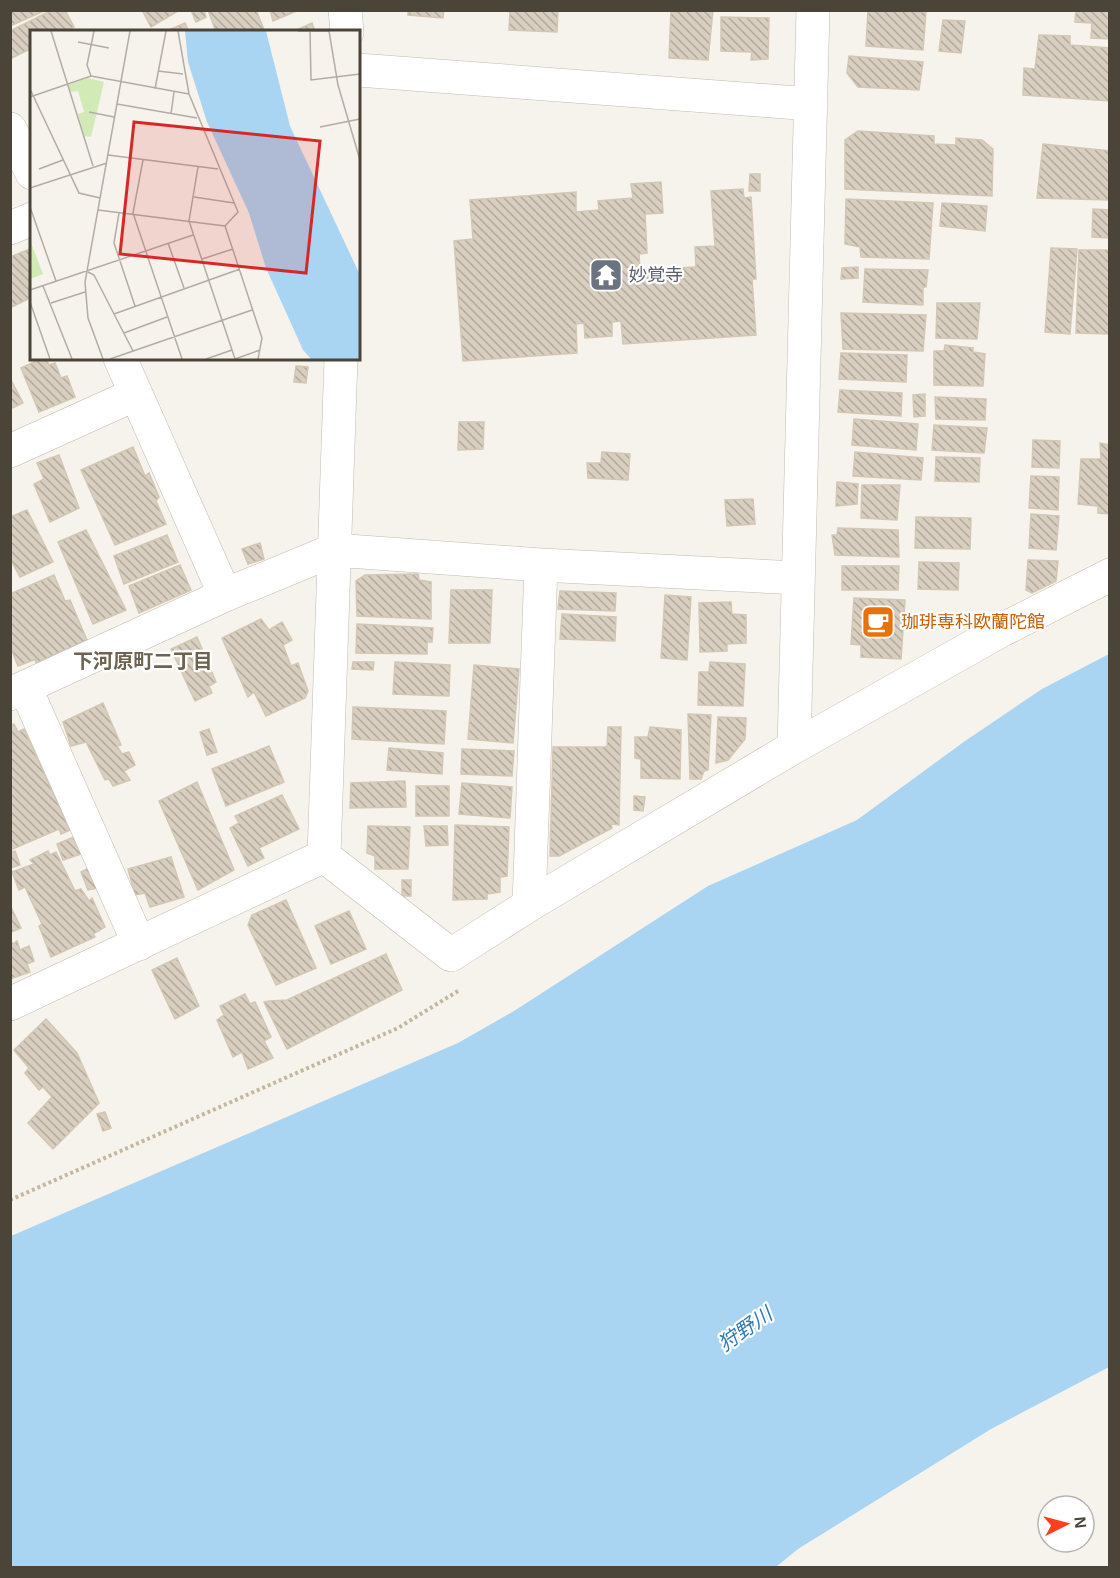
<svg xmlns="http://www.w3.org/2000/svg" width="1120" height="1578" viewBox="0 0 1120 1578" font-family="Arial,'Noto Sans JP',sans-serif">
  <defs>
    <pattern id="building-back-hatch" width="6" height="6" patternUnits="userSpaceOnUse" patternTransform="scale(1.5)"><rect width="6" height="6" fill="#d8cfc1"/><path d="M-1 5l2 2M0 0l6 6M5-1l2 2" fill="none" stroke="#b1aa9e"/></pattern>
  </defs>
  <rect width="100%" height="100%" fill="#f6f3ec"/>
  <path fill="#a9d4f2" d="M1109 654V1367L991 1429 798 1549 776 1567H11V1236L458 1043 514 1011 708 886 857 820 965 741 1042 689Z"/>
  <path fill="url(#building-back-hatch)" stroke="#d3c7b4" stroke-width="1.5" d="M10 10H43L44 11 10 26Z
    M52 10H65L74 27 65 32H32V48L10 59V31Z
    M142 10H178V11L151 27Z
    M191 10H204L206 17 196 22Z
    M208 10H256L265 32H216Z
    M270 10H299L273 21Z
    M408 10H444L443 18 408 15Z
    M510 10H558L557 32 509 30Z
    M671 10H713L708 60 669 58Z
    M868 10 926 12 923 50 866 46Z
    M1076 10H1110V39L1091 38 1092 23 1075 22Z
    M721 17 769 18 768 59 751 60 752 52 721 51Z
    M943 20 965 21 961 53 939 51Z
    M185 23 189 32H164Z
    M312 23 315 32H292Z
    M1039 35 1070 36V45L1110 48V101L1023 95 1024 68 1035 69Z
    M849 56 923 62 919 90 858 87 847 73Z
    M858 131 934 136V144L956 145V138L982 140 993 149 992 196 845 189V140Z
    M1043 144 1110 151V200L1037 198Z
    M750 174H760V191H749Z
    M661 182 663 213 645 214 647 253 639 254 640 270 696 267 695 247 715 246 711 191 743 189 744 198 751 197 756 279H752L756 335 623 344 621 321 612 322V336L585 338 584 323 576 324 577 353 463 361 454 241 473 239 470 200 576 192V212L599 210 598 201 633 198 631 184Z
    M846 199 933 203 929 259 861 257 860 247 845 244Z
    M942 203 987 206 985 231 940 226Z
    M1093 209 1110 210V238L1092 237Z
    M32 248V297L10 308V257Z
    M1051 248 1077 249 1070 334 1045 332Z
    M1079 250H1110V334L1076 333Z
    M858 267V278L841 279 842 268Z
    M865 269 928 270 926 287H923V305L863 302Z
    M937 303H980L977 339 936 338Z
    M841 313 926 315 923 351 843 349Z
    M945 345 973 348V352L985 354 983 386 934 385V351H944Z
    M841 353 907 355 906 382 839 379Z
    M43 358H46L49 365 55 363 61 378 67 376 75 397 39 412 21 368Z
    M296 366 308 367 306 383 294 382Z
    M10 378 23 403 10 409Z
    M840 390 902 393 901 416 838 412Z
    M925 394V416L914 417 913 395Z
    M935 397 986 399 985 420 936 419Z
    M854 419 918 424 916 450 852 445Z
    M459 422H484L483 449 458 450Z
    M934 425 987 428 984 453 932 450Z
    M1033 440 1060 441 1059 468 1032 467Z
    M1100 443 1110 445V514L1098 513V506L1078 504 1081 459H1101Z
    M133 447 145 476 149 473 159 497 156 501 166 524 115 545 81 470Z
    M602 452 630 454 628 480 588 478 587 463H601Z
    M855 452 923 458 921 480 853 476Z
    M59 455 79 508 50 522 34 484 44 479 37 463Z
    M936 457 980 458 979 482 935 481Z
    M1031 476 1059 477 1058 510 1029 508Z
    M837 482 858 484 857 504 836 506Z
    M862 485H900L897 520 861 518Z
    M753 499 755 524 727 526 725 500Z
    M27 510 53 562 20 577 10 558V517Z
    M1031 514 1059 516 1056 550 1029 548Z
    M916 517 971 518 970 549 915 548Z
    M838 528 898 530 899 557 835 555 832 535H837Z
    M86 530 126 610 93 624 58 542Z
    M167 535 178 562 124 584 114 556Z
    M260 543 264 559 248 564 242 549Z
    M1028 560 1058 561 1056 581 1032 593 1026 590Z
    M919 562 959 563 958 590 918 589Z
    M180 565 191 590 139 613 129 586Z
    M842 566H899L898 590H842Z
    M418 574 419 580 431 582V619L357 616 356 581 365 575Z
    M54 575 65 601 70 600 87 640 36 663V659L18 666 10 646V594Z
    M451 590H492L490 643H449Z
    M560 591 616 593 615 611 558 609Z
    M665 595 691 597 687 660 661 658Z
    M854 598 905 600 901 659 861 657V645L851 644Z
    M731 602 732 614 746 615V643L727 644V651L700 652 699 603Z
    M562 614 616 617 615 641 560 639Z
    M261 619 269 630 282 622 292 640 283 645 291 666 298 663 308 691 305 698 266 716 254 692 248 697 222 638Z
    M357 624 433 628 432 642H427V654L356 653Z
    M197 637 216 682 209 686 212 693 195 701 171 649Z
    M353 662H374L373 670 352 669Z
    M395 662 450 665 449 696 393 694Z
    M710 662 745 664 743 706 698 705 699 672H709Z
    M474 665 519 669 513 743 468 739Z
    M103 703 121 745 117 746 122 754 129 752 135 765 124 771 130 780 113 786 109 779 105 780 86 742 71 746 63 722Z
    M353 707 446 711 444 744 352 739Z
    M688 714 711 715 708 770 704 771 701 779H690Z
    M718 717 746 718 745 739 728 760 716 763Z
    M14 724 18 732 24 729 70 830 61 834 59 829 10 850V725Z
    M608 727H621L619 825 611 824 612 828 559 856H550L553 747H607Z
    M650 727 681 730 680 779 641 778V759L635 758V737H648Z
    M209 729 217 752 207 755 200 732Z
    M269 746 284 782 226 806 212 769Z
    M389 748 443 753 442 774 387 770Z
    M462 749 514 751 512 776 461 774Z
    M405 781 406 807 350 808 351 783Z
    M197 782 234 870 198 890 159 801Z
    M462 783 512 787 510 818 459 814Z
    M416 786H449V816H416Z
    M282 795 299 829 259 848 264 858 248 866 230 828 239 823 235 816Z
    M634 796 645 797 643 811 634 810Z
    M455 825 509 827 507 876 500 877V892L487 894V899L453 900Z
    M368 826 410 827 408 869H375V856L367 853Z
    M424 826H447L448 845 426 846Z
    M74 837 81 854 63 860 57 844Z
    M15 851 20 865 10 868V852Z
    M48 851 50 855 56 852 75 891 81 889 89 901 92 898 105 927 93 934 95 937 51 957 39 926 42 924 25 887 19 890 12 872 34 864 30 860Z
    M171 857 184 897 150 907 145 893 135 895 128 869Z
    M90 867 99 888 88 890 81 872Z
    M402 880H411V896H402Z
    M286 900 316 968 276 985 248 925 252 915Z
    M10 905 21 928 11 932 10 931Z
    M349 911 366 949 331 964 315 926Z
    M10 940 13 944 17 941 20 950 29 946 34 961 27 964 30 972 10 979Z
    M386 954 402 990 287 1049 264 1002 269 1001 287 1000Z
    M177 958 199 1006 175 1019 152 970Z
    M245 994 250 1004 255 1002 271 1037 264 1041 273 1058 248 1069 242 1052 233 1057 217 1020 224 1015 220 1006Z
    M46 1019 77 1053 99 1103 53 1149 28 1123 52 1097 43 1087 39 1090 25 1073 29 1068 14 1050Z
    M105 1112 111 1128 103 1131 97 1114Z"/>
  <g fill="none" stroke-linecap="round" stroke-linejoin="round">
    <g stroke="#c2bbae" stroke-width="34">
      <path id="minor" d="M345 10 347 32
        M358 70 811 104
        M10 129 32 173
        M10 228 32 219
        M120 358 225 595
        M10 451 136 394
        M25 687 139 944
        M10 694 225 595 334 550 541 565 798 578
        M794 747 813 10
        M324 856 451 955 529 905 794 747 1002 630 1110 575
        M324 856 341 358
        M529 905 541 565
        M10 1004 324 856"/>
    </g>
    <path stroke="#c4b79f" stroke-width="4" stroke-dasharray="3 3" stroke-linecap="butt" d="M10 1200 398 1028 458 991"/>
    <use href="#minor" stroke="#fff" stroke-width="33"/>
  </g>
  <defs>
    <g id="temple-square" transform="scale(1.725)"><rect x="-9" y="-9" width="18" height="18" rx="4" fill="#6b7280" stroke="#fff"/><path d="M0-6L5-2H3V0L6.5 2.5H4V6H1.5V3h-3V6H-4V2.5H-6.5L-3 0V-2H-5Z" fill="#fff"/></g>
    <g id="cafe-square" transform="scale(1.725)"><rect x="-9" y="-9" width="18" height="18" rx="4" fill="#e8710a" stroke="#fff"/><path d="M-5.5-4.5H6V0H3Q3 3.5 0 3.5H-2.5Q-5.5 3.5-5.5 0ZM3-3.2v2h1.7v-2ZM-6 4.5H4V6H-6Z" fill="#fff"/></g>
  </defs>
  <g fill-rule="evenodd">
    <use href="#temple-square" x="606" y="275"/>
    <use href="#cafe-square" x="878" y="622"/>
  </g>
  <g text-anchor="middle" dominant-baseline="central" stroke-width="4.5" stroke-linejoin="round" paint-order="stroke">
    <g font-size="18" fill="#5b616d" stroke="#fff" text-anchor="start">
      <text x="629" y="275">妙覚寺</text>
    </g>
    <g font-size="18" fill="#c56008" stroke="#fff" text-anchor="start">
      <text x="901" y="622">珈琲専科欧蘭陀館</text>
    </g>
    <g font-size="20" font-weight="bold" fill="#6e6250" stroke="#fff">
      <text x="143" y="661">下河原町二丁目</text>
    </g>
    <g font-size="20" font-style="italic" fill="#2e7ab2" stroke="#fff">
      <text transform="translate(745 1329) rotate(-35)">狩野川</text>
    </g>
  </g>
  <g transform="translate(30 30)">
    <rect width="330" height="330" fill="#f6f3ec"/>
    <path d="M58 48 74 52 61 107 54 106 48 84 54 82 48 61 41 62 38 55Z" fill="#d2eab5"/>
    <path d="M0 210 13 244 0 249Z" fill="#d2eab5"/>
    <path d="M155 1H236L260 96 330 245V329H281L273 320 236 238 219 183 177 92 158 32Z" fill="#a9d4f2"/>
    <path fill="none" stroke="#b2ada4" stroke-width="1.5" d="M21 1 63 136M148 1 159 64 208 182 195 196M268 1H280L281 50 330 44M280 1H300M299 1 308 55 330 130M48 12 79 18M128 41 153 44M61 46 57 35 64 1M0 59 49 163 70 168M125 59 136 1M0 67 61 46 159 64M87 74 167 88M59 82 84 87M141 84 144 62M290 97 330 89M78 125 188 139M113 130 103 183 152 329M168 137 159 191 205 329M9 139 33 130M0 158 77 133M164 167 204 173M0 177 26 251M68 180 195 196M89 183 84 213 105 276M195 196 232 308 228 329M138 213 154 258M172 229 203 219M58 242 64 245 103 321M13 256 42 329M0 260 163 205M0 272 20 329M21 273 55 262M84 284 210 239M94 303 137 287M73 329 58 288 55 252 100 1M80 329 222 280M176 329 202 320M205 329 230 320"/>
    <path fill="#d62828" fill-opacity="0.15" stroke="#d62828" stroke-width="3" d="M104 92 290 111 276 243 90 224Z"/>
    <rect width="330" height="330" fill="none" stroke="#4b4439" stroke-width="3"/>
  </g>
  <rect width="1120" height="1578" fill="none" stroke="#4b4439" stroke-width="24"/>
  <g transform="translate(1066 1524) rotate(84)"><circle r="28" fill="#ffffff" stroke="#b7b4b0" stroke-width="1.5"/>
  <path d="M0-4.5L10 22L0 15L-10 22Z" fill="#fc3f1d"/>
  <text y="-9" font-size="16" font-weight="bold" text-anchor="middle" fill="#4b4439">N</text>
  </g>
</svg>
